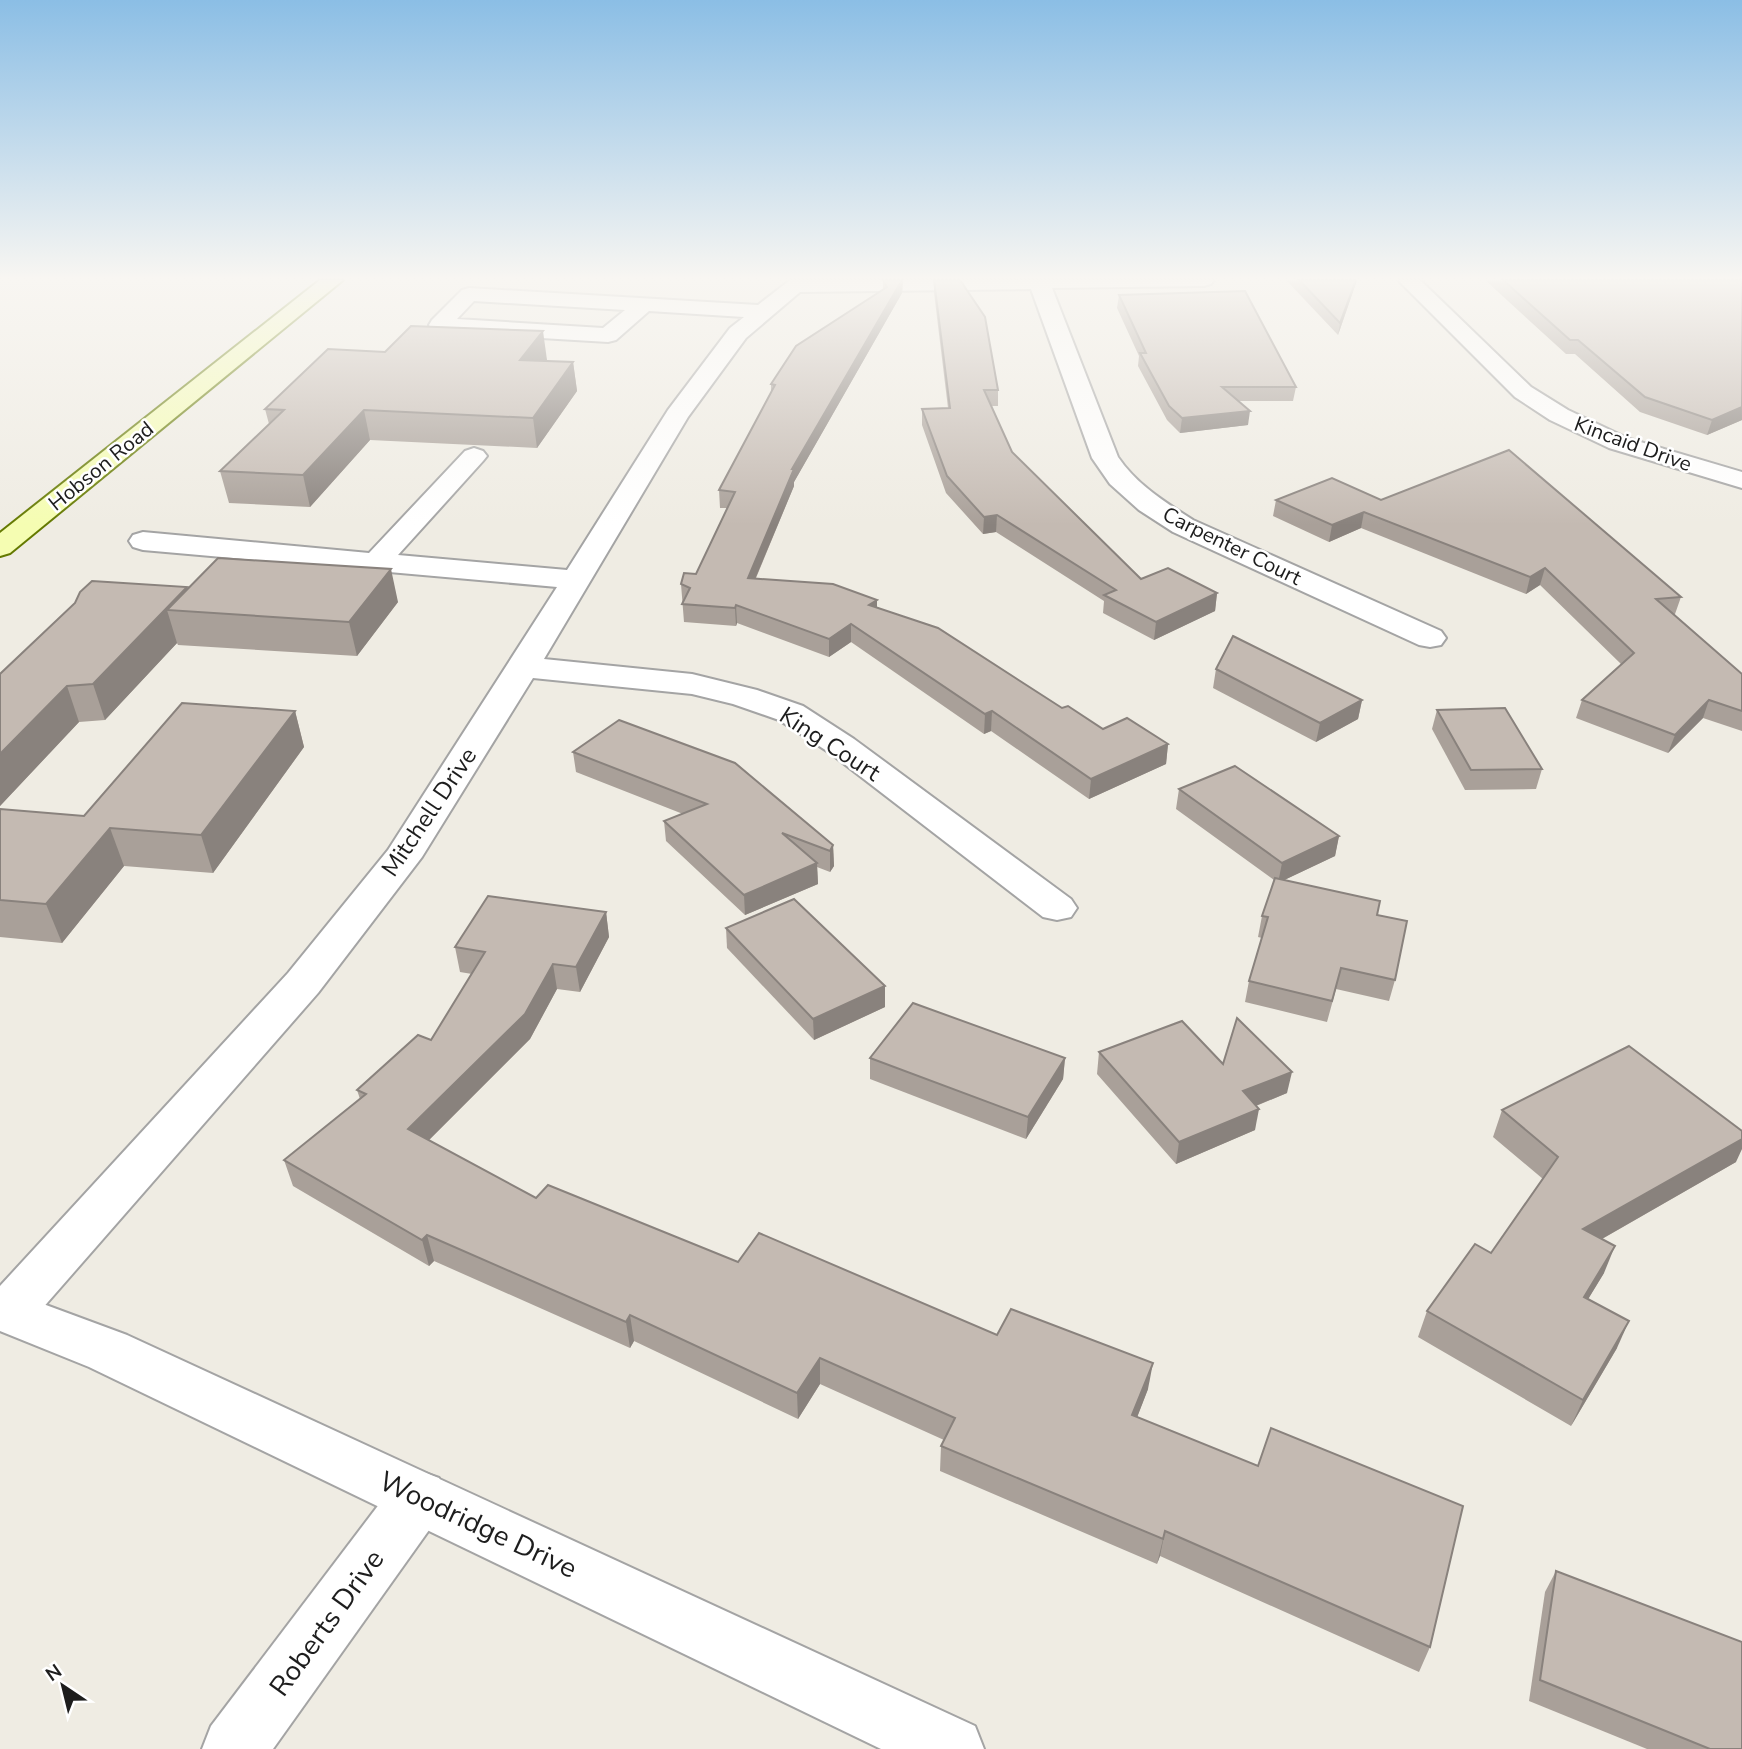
<svg xmlns="http://www.w3.org/2000/svg" width="1742" height="1749" viewBox="0 0 1742 1749" font-family="'Nunito Sans',sans-serif">
  <rect width="100%" height="100%" fill="#efece3"/>
  <g fill="none" stroke-linecap="round" stroke-linejoin="round">
    <g stroke="#a4a4a4" stroke-width="4">
      <g id="minor">
        <path d="M790,280h424l-3,4 -7,2 -152,2 66,169c19,28 47,45 75,63l248,111 5,7 -5,7 -11,2 -11,-2 -246,-113 -34,-22 -29,-26 -18,-26 -61,-169 -231,3 -54,46 -58,79 -144,242 148,15 65,16 46,16 51,33 217,160 6,9 -6,9 -14,3 -14,-3 -213,-164 -51,-33 -46,-16 -41,-10 -159,-16 -111,179 -104,136 -291,333 -18,6 -9,-3v-43l288,-313 100,-123 169,-263 -414,-37 -10,-3 -4,-6 4,-6 10,-3 226,21 96,-102 9,-3 9,3 4,5 -4,5 -85,94 169,15 101,-160 62,-82 14,-11 -95,-6 -33,29 -8,2 -168,-10 -8,-2 -3,-5 3,-5 30,-30 7,-2 289,17zM474,301l151,9 -22,18 -146,-9z"/>
        <path d="M1398,280h22l111,107 37,23 59,28 115,34v16l-133,-40 -59,-28 -35,-23z"/>
        <path d="M419,1471l20,7 9,19 -9,19 -166,233h-71l9,-23 188,-248z"/>
      </g>
    </g>
    <g stroke="#a4a4a4" stroke-width="4">
      <path id="tertiary" d="M0,1288l127,47 848,391 9,23h-103l-792,-382 -89,-36z"/>
    </g>
    <g stroke="#647900" stroke-width="4">
      <path id="secondary" d="M320,280h23l-333,273 -10,3v-23z"/>
    </g>
    <use href="#minor" fill="#fff" fill-rule="evenodd"/>
    <use href="#tertiary" fill="#fff" fill-rule="evenodd"/>
    <use href="#secondary" fill="#f5fdb2" fill-rule="evenodd"/>
  </g>
  <g fill="#a9a099">
    <path d="M883,280h20l-1,13 -108,189v4l-38,92 121,22v7l185,101 41,21 65,15 -2,20 -77,35 -98,-68 -7,3 -133,-92 -22,15 -92,-34 -1,3 -52,-4 -3,-38 15,-10 31,-66h-7l-1,-18 52,-98v-8l112,-94z"/>
    <path d="M934,280l64,110v16h-7l21,46 129,127 76,14 -2,18 -61,29 -51,-27 1,-12 -108,-69 -13,2 -37,-41 -24,-68v-16l26,-1 -14,-115z"/>
    <path d="M1286,280h71l-19,55z"/>
    <path d="M1485,280h257v140l-35,15 -67,-23 -65,-58h-9z"/>
    <path d="M1119,295l177,92 -3,14h-54l9,24 -68,8 -13,-13 -29,-54 1,-10 -22,-48z"/>
    <path d="M547,360l-2,1 28,1 4,29 -40,57 -167,-8 -60,67 -81,-4 -9,-32 49,-47 -4,-15z"/>
    <path d="M1276,500h105l300,97 -6,17 -1,1 68,59v57l-39,-13 -35,35 -92,-35 6,-18 39,-36 -81,-79 -14,9 -165,-66 -32,14 -56,-26z"/>
    <path d="M187,589l211,13 -41,54 -179,-11 -1,-2 -72,77 -26,2 -79,84v-132l75,-71z"/>
    <path d="M1216,669l146,31 -4,19 -42,23 -103,-54z"/>
    <path d="M1437,710l105,59 -6,20 -71,1 -33,-61z"/>
    <path d="M295,711l9,36 -91,126 -89,-7 -62,77 -62,-6v-128l84,7z"/>
    <path d="M573,752l260,93 1,21 -4,6 -13,-5 1,17 -73,31 -79,-74 -2,-20 19,-7 -107,-42z"/>
    <path d="M1179,789l160,47 -4,20 -51,24 93,35 18,65 -6,21 -53,-12 -9,33 -82,-20 4,-21 13,-43 -4,-1 4,-21 12,-36 -98,-71z"/>
    <path d="M606,912l3,25 -29,55 -23,-3 -27,50 -101,101 107,58 202,64 259,73 151,54 -11,28 293,230 -11,25 -259,-116 -3,8 -217,-93 1,-25 3,-6 -124,-56 -22,35 -164,-78 -4,7 -196,-87 -5,5 -136,-80 -9,-26 76,-61 -3,-9 74,-50 41,-66 -12,-2 -5,-25z"/>
    <path d="M726,928l159,79 -71,33 -87,-92z"/>
    <path d="M1099,1052l124,12 64,29 -31,13 -1,24 -79,34 -79,-90z"/>
    <path d="M870,1058h195l-2,21 -37,60 -156,-60z"/>
    <path d="M1502,1110l234,52 -134,77 2,34 -16,26 29,49 -46,78 -153,-89 9,-26 64,-58 52,-74 -50,-42z"/>
    <path d="M1556,1571l186,178h-95l-118,-48 16,-109z"/>
  </g>
  <g fill="#89827d">
    <path d="M903,280l-1,13 -108,189v4l-46,110v-18l44,-109z"/>
    <path d="M1356,280h1l-1,3 -18,52 2,-12z"/>
    <path d="M543,331l4,29 -23,29 -4,-29z"/>
    <path d="M573,362l4,29 -40,57 -4,-30z"/>
    <path d="M1742,407v13l-35,15 5,-15z"/>
    <path d="M364,410l6,30 -60,67 -7,-32z"/>
    <path d="M1250,411l-2,14 -68,8 2,-15z"/>
    <path d="M1364,512l-3,16 -32,14 3,-17z"/>
    <path d="M997,515l-1,17 -13,2 1,-17z"/>
    <path d="M1545,568l-5,17 -14,9 4,-17z"/>
    <path d="M391,569l7,33 -41,54 -8,-34z"/>
    <path d="M187,587l7,25 -27,-2 10,33 -72,77 -12,-36z"/>
    <path d="M1217,593l-2,18 -61,29 2,-18z"/>
    <path d="M877,600v18l-8,-13z"/>
    <path d="M736,605l1,18 -1,3 -1,-18z"/>
    <path d="M851,624v18l-22,15v-18z"/>
    <path d="M67,686l12,36 -79,84v-52z"/>
    <path d="M1362,700l-4,19 -42,23 4,-19z"/>
    <path d="M1709,700l-6,18 -35,35 7,-18z"/>
    <path d="M295,711l9,36 -91,126 -12,-38z"/>
    <path d="M992,711l-1,20 -7,3 1,-20z"/>
    <path d="M1168,744l-2,20 -77,35 2,-20z"/>
    <path d="M110,828l14,38 -62,77 -16,-39z"/>
    <path d="M1339,836l-4,20 -57,27 4,-20z"/>
    <path d="M833,845l1,21 -4,6v-21z"/>
    <path d="M817,863l1,21 -73,31 -1,-20z"/>
    <path d="M606,912l3,25 -29,55 -4,-25z"/>
    <path d="M553,964l4,25 -27,50 -116,116 -6,-26z"/>
    <path d="M885,986v21l-71,33 -1,-21z"/>
    <path d="M1065,1058l-2,21 -37,60 2,-22z"/>
    <path d="M1292,1072l-5,21 -49,20 5,-22z"/>
    <path d="M1259,1109l-4,21 -79,34 3,-22z"/>
    <path d="M1742,1139v10l-6,13 -164,94 11,-27z"/>
    <path d="M427,1235l7,26 -5,5 -7,-26z"/>
    <path d="M1615,1246l-11,27 -31,51 11,-27z"/>
    <path d="M630,1315l4,26 -4,7 -4,-26z"/>
    <path d="M1629,1321l-12,27 -46,78 12,-26z"/>
    <path d="M820,1358v26l-22,35 -1,-26z"/>
    <path d="M1153,1363l-5,26 -20,52 4,-26z"/>
    <path d="M1165,1531l-5,25 -3,8 6,-25z"/>
  </g>
  <g fill="#c4bab2" stroke="#89827d" stroke-width="2">
    <path d="M883,280h19l-110,189h2l-46,109 85,6 44,16 -8,5 69,23 124,80 6,-2 35,23 24,-11 41,26 -77,35 -99,-68 -7,3 -134,-90 -22,15 -93,-34 -1,3 -53,-4 8,-16 -9,-4 3,-11 12,1 39,-82 -16,-2 56,-105 -4,-1 25,-38 91,-59z"/>
    <path d="M934,280h26l25,37 13,73h-14l28,62 129,127 27,-11 49,25 -61,29 -52,-27 12,-5 -119,-75 -13,2 -37,-41 -25,-67 28,-1z"/>
    <path d="M1299,280h57l-16,43z"/>
    <path d="M1503,280h239v127l-30,13 -67,-23 -67,-57h-8z"/>
    <path d="M1245,291l51,96h-74l28,24 -68,7 -13,-12 -29,-53h6l-27,-58z"/>
    <path d="M411,326l132,5 -23,29 53,2 -40,56 -169,-8 -61,65 -83,-4 64,-61 -19,-1 63,-60 57,3z"/>
    <path d="M1509,450l172,147 -25,2 86,75v37l-33,-11 -34,35 -93,-35 52,-47 -89,-85 -15,9 -166,-65 -32,13 -56,-25 56,-22 49,22z"/>
    <path d="M218,558l173,11 -42,53 -182,-12z"/>
    <path d="M92,581l95,6 -94,97 -26,2 -67,68v-80l75,-71 5,-11z"/>
    <path d="M1233,636l129,64 -42,23 -104,-54z"/>
    <path d="M182,703l113,8 -94,124 -91,-7 -64,76 -46,-4v-91l84,7z"/>
    <path d="M1505,708l37,61 -71,1 -34,-60z"/>
    <path d="M619,720l116,43 98,82 -3,6 -48,-18 35,30 -73,32 -80,-74 43,-17 -134,-52z"/>
    <path d="M1235,766l104,70 -57,27 -103,-74z"/>
    <path d="M1275,878l105,23 -3,14 30,6 -12,59 -54,-12 -9,33 -83,-20 19,-64 -6,-1z"/>
    <path d="M488,896l118,16 -30,55 -23,-3 -28,50 -117,115 128,69 12,-13 190,77 21,-29 238,102 14,-26 142,54 -21,52 126,51 13,-38 192,78 -33,141 -265,-116 -2,8 -222,-93 14,-28 -135,-60 -23,35 -167,-78 -4,7 -199,-87 -5,5 -138,-80 82,-66 -9,-4 61,-55 13,5 54,-88 -30,-5z"/>
    <path d="M794,899l91,87 -72,33 -87,-91z"/>
    <path d="M913,1003l152,55 -37,59 -158,-59z"/>
    <path d="M1237,1018l55,54 -49,19 16,18 -80,33 -80,-90 83,-31 41,43z"/>
    <path d="M1629,1046l113,85v8l-159,90 32,17 -31,51 45,24 -46,79 -156,-89 48,-67 16,9 67,-96 -56,-47z"/>
    <path d="M1556,1571l186,71v107h-32l-170,-69z"/>
  </g>
  <linearGradient id="sky" x2="0" y2="1"><stop stop-color="#8bbee5"/><stop offset="0.53" stop-color="#f8f6f2"/><stop offset="1" stop-color="#f8f6f2" stop-opacity="0"/></linearGradient>
  <rect width="1742" height="525" fill="url(#sky)"/>
  <g text-anchor="middle" dominant-baseline="central" stroke-width="5" stroke-linejoin="round" paint-order="stroke">
    <g font-size="21" fill="#1d1d1d" stroke="#fff">
      <text transform="translate(1633 444) rotate(20)">Kincaid Drive</text>
      <text transform="translate(101 466) rotate(-39)">Hobson Road</text>
      <text transform="translate(1232 546) rotate(26)">Carpenter Court</text>
    </g>
    <g font-size="24" fill="#1d1d1d" stroke="#fff">
      <text transform="translate(830 744) rotate(33)">King Court</text>
      <text transform="translate(429 812) rotate(-56)">Mitchell Drive</text>
    </g>
    <g font-size="28" fill="#1d1d1d" stroke="#fff">
      <text transform="translate(478 1525) rotate(25)">Woodridge Drive</text>
      <text transform="translate(327 1623) rotate(-54)">Roberts Drive</text>
    </g>
  </g>
  <g transform="translate(63 1686) rotate(325)" stroke="#ffffff" stroke-width="5" paint-order="stroke">
  <path d="M0-5L12 26L0 18L-12 26Z" fill="#1d1d1d"/>
  <text y="-10" font-size="19" font-weight="bold" text-anchor="middle" fill="#1d1d1d">N</text>
  </g>
</svg>
